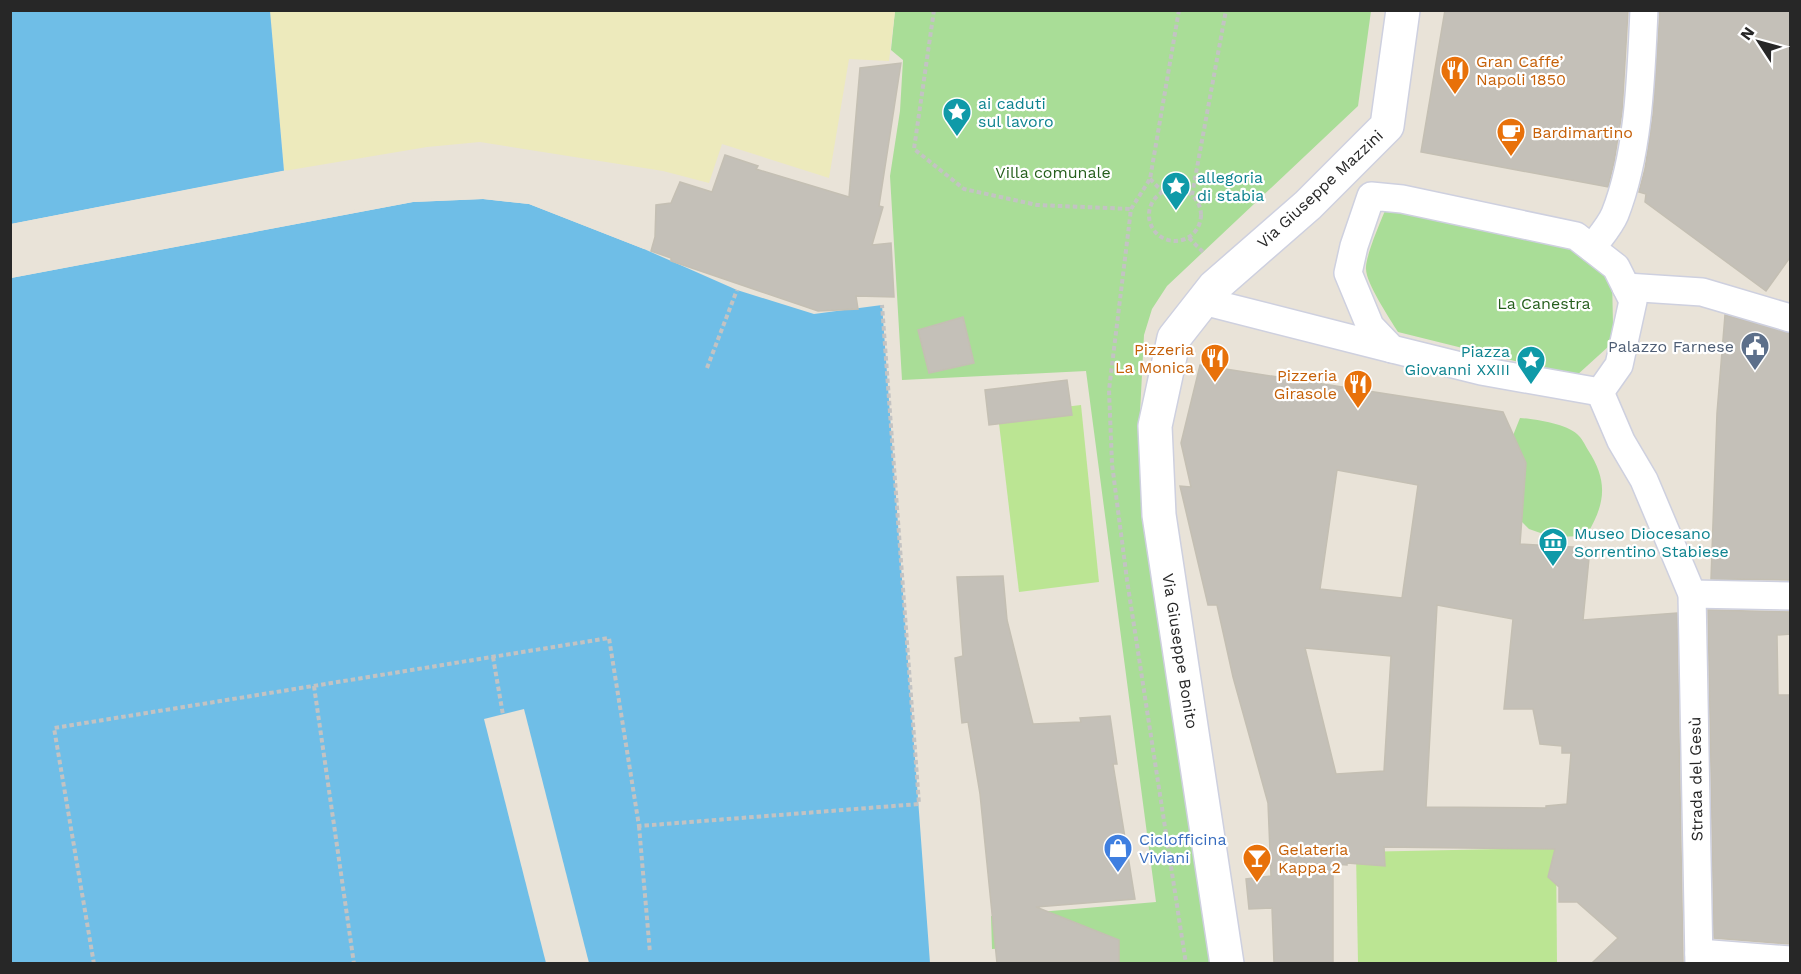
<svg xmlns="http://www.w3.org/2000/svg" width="1801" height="974" viewBox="0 0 1801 974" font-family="'Work Sans',sans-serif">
  <rect width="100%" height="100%" fill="#e9e3d8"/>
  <g fill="#a9dd97">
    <path d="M895,11h476l-13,95 -191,180 -15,23 -8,26 -4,78 3,48 73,502h-99l-6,-4 -8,-15 -111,5 -1,-33 165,-14 -70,-531 -184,9 -12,-204 10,-65 3,-51 -12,-10z"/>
    <path d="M1387,206l187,39 38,31 1,50 -4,20 -33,30 -178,-44c-8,-13 -32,-49 -32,-63 -1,-12 16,-51 21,-63z"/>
    <path d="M1520,418c15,1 46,6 57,16 5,4 8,11 11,16 21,32 17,55 -2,86l-34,1 -23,-8 -23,-23 4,-63z"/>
  </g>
  <path fill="#edeabc" d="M270,11h625l-6,50 -40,-2 -20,119 -107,-34 -13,39 -46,-12 -183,-29 -53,5 -143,24z"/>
  <g fill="#bbe593">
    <path d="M1081,405l18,177 -80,10 -21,-177z"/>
    <path d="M1556,848l1,115h-199l-2,-111z"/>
  </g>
  <g fill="#6fbee7">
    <path d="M11,11h259l14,160 -273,53z"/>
    <path d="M483,199l46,5 115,45 93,41 77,24 68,-9 48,658 -919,1v-686l402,-76z"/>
  </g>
  <g fill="#e9e3d8">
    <path d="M287,170l-2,4 -275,53 1,-3z"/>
    <path d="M483,196l47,5 115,45 -1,3 -115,-45 -46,-5 -70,3 -402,76 -1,-3 402,-76z"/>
    <path d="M524,709l65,254h-43l-62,-244z"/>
  </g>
  <g fill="#c4c0b8" stroke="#c4bfb3" stroke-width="1.5" fill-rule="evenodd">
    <path d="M1445,10h183l-6,102 -8,50 -6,25 -187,-35z"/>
    <path d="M1660,10h131v246l-25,35 -121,-89 1,-8 -7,-2 6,-23 8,-54z"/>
    <path d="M901,63l-22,143 4,1 -11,38 19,-2 3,54 -38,-1 2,13 -40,2 -147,-50v-3l-20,-7 4,-14 1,-32 15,-2 9,-21 32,10 13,-37 33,11 -2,3 93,28 11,-129z"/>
    <path d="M1725,315l66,18v247l-80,-1 6,-166z"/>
    <path d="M963,317l11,46 -45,10 -11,-43z"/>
    <path d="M1200,365l303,47 23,51 -6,81 70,4 -7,72 94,-7 6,350h-91l26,-25 -41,-36h-18v-15l-11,-10 7,-28 -171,-2 1,19 -38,-3v2l-14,-1v99h-59l-2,-55 -23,1 -3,-30 25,-3 -3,-73 -35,-126 -16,-72h-9l-28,-119 11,1 -10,-44zM1337,470l81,15 -16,113 -82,-9zM1437,605l76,14 -9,90h29l7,35 22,2v7h9l-4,51 -21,2v2l-120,-1zM1305,648l86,8 -7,115 -48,3z"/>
    <path d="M1067,380l5,35 -83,10 -4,-35z"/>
    <path d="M1003,576l4,44 26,104 48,-2 -1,-4 30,-2 7,48h-4l22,135 -99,8 83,33v23h-122l-17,-169 -12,-72 -6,1 -7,-65 8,-2 -6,-79z"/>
    <path d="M1708,610l83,2v22l-14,1 1,60h13v249l-77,-6z"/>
  </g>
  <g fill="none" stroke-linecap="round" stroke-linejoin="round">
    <g stroke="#ced0df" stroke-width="30">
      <g id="street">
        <path d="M1371,196l31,3 174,37 40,31 17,34 -14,64 -19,27 -119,-21 -89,-22 -22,-23 -22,-53 6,-27z"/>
        <path d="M1592,248c7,-10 18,-22 23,-34 24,-61 26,-138 29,-204"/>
        <path d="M1626,287l76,5 88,26"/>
        <path d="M1203,301l189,48"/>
        <path d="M1600,392l21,49 23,39 48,114 7,370"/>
        <path d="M1692,594l98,2"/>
        <path d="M1699,953l91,7"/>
      </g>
    </g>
    <g stroke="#ced0df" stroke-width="36">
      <path id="secondary" d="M1227,964l-68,-449 -4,-89 19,-88 40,-51 94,-82 79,-79 16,-116"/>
    </g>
    <g stroke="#c3c3c3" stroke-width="4" stroke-dasharray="4.5 3" stroke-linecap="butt">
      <path d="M934,10l-20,139 50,40 73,16 94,4"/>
      <path d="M1179,10l-29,169 -19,30 -22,181 3,74 15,116 59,384"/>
      <path d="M1150,179l13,13"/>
      <circle cx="1175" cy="215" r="26"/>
      <path d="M1192,195l34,-185"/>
      <path d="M1189,238l14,14"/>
      <path d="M707,368l30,-78"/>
      <path d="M493,657l10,58"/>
      <path d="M314,686l40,278"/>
      <path d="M639,826l11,127"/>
      <path d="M94,964l-40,-236 555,-90 30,188 280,-22 -37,-499"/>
    </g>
    <use href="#street" stroke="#fff" stroke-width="27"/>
    <use href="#secondary" stroke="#fff" stroke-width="33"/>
  </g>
  <defs>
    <g id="restaurant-pin" transform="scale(1.5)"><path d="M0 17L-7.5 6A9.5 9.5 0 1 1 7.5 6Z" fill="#e8710a" stroke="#fff"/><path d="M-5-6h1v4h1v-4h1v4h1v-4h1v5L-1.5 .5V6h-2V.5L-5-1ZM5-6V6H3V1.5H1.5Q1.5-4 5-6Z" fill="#fff"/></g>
    <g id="sight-pin" transform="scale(1.5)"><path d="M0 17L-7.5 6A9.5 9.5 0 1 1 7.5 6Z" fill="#0f9aa8" stroke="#fff"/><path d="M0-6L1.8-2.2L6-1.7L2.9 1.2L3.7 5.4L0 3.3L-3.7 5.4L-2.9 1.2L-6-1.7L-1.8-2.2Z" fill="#fff"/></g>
    <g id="cafe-pin" transform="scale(1.5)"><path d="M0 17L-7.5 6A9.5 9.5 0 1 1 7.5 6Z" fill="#e8710a" stroke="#fff"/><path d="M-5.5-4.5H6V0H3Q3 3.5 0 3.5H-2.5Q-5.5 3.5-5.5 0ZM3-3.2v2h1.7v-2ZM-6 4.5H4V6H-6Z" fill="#fff"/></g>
    <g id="civic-pin" transform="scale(1.5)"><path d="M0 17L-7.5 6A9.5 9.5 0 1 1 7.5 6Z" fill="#5c6f8a" stroke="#fff"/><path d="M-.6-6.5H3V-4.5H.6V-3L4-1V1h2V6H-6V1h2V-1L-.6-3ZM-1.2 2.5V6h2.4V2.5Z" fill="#fff"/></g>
    <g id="museum-pin" transform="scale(1.5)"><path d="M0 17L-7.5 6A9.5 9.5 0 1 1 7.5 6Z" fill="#0f9aa8" stroke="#fff"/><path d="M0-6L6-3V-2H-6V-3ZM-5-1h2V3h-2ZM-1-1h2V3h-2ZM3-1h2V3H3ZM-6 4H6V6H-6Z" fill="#fff"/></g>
    <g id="shop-pin" transform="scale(1.5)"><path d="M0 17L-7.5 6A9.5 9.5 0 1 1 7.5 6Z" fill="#3f7fe0" stroke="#fff"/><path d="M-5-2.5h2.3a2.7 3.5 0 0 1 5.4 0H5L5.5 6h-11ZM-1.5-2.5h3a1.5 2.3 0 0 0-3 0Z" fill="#fff"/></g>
    <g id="bar-pin" transform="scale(1.5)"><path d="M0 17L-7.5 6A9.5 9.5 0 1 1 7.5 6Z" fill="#e8710a" stroke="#fff"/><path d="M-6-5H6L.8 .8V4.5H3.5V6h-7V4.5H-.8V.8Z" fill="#fff"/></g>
  </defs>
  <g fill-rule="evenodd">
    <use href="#restaurant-pin" x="1455" y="70"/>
    <use href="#sight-pin" x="957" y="112"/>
    <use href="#cafe-pin" x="1511" y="132"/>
    <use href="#sight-pin" x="1176" y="186"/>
    <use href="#civic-pin" x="1755" y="346"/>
    <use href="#restaurant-pin" x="1215" y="358"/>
    <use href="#sight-pin" x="1531" y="360"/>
    <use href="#restaurant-pin" x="1358" y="384"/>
    <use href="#museum-pin" x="1553" y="542"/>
    <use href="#shop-pin" x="1118" y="848"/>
    <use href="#bar-pin" x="1257" y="858"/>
  </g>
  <g text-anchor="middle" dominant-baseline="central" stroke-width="4.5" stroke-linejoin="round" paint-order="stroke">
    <g font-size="16" fill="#c56008" stroke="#fff" text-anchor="start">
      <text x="1476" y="61">Gran Caffe’<tspan x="1476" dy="18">Napoli 1850</tspan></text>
      <text x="1532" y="132">Bardimartino</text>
      <text x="1194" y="349" text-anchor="end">Pizzeria<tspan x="1194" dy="18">La Monica</tspan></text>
      <text x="1337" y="375" text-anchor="end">Pizzeria<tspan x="1337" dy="18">Girasole</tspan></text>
      <text x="1278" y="849">Gelateria<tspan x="1278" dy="18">Kappa 2</tspan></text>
    </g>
    <g font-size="16" fill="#0d838f" stroke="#fff" text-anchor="start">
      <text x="978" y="103">ai caduti<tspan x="978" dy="18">sul lavoro</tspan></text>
      <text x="1197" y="177">allegoria<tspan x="1197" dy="18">di stabia</tspan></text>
      <text x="1510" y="351" text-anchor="end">Piazza<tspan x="1510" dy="18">Giovanni XXIII</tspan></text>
      <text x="1574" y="533">Museo Diocesano<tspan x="1574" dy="18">Sorrentino Stabiese</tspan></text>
    </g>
    <g font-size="16" fill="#255e1c" stroke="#fff">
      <text x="1053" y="172">Villa comunale</text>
      <text x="1544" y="303">La Canestra</text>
    </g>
    <g font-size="16" fill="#272727" stroke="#fff">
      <text transform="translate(1320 189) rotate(-43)">Via Giuseppe Mazzini</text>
      <text transform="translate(1180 651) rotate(81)">Via Giuseppe Bonito</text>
      <text transform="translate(1696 779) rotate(-91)">Strada del Gesù</text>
    </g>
    <g font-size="16" fill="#4e5e75" stroke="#fff" text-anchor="end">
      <text x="1734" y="346">Palazzo Farnese</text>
    </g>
    <g font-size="16" fill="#366cbe" stroke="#fff" text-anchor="start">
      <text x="1139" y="839">Ciclofficina<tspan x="1139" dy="18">Viviani</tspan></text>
    </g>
  </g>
  <rect width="1801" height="974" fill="none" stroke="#272727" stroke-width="24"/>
  <g transform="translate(1759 42) rotate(306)" stroke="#ffffff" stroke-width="4.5" paint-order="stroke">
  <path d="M0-4.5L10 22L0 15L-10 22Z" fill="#272727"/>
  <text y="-9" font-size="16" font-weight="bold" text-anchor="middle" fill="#272727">N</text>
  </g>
</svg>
